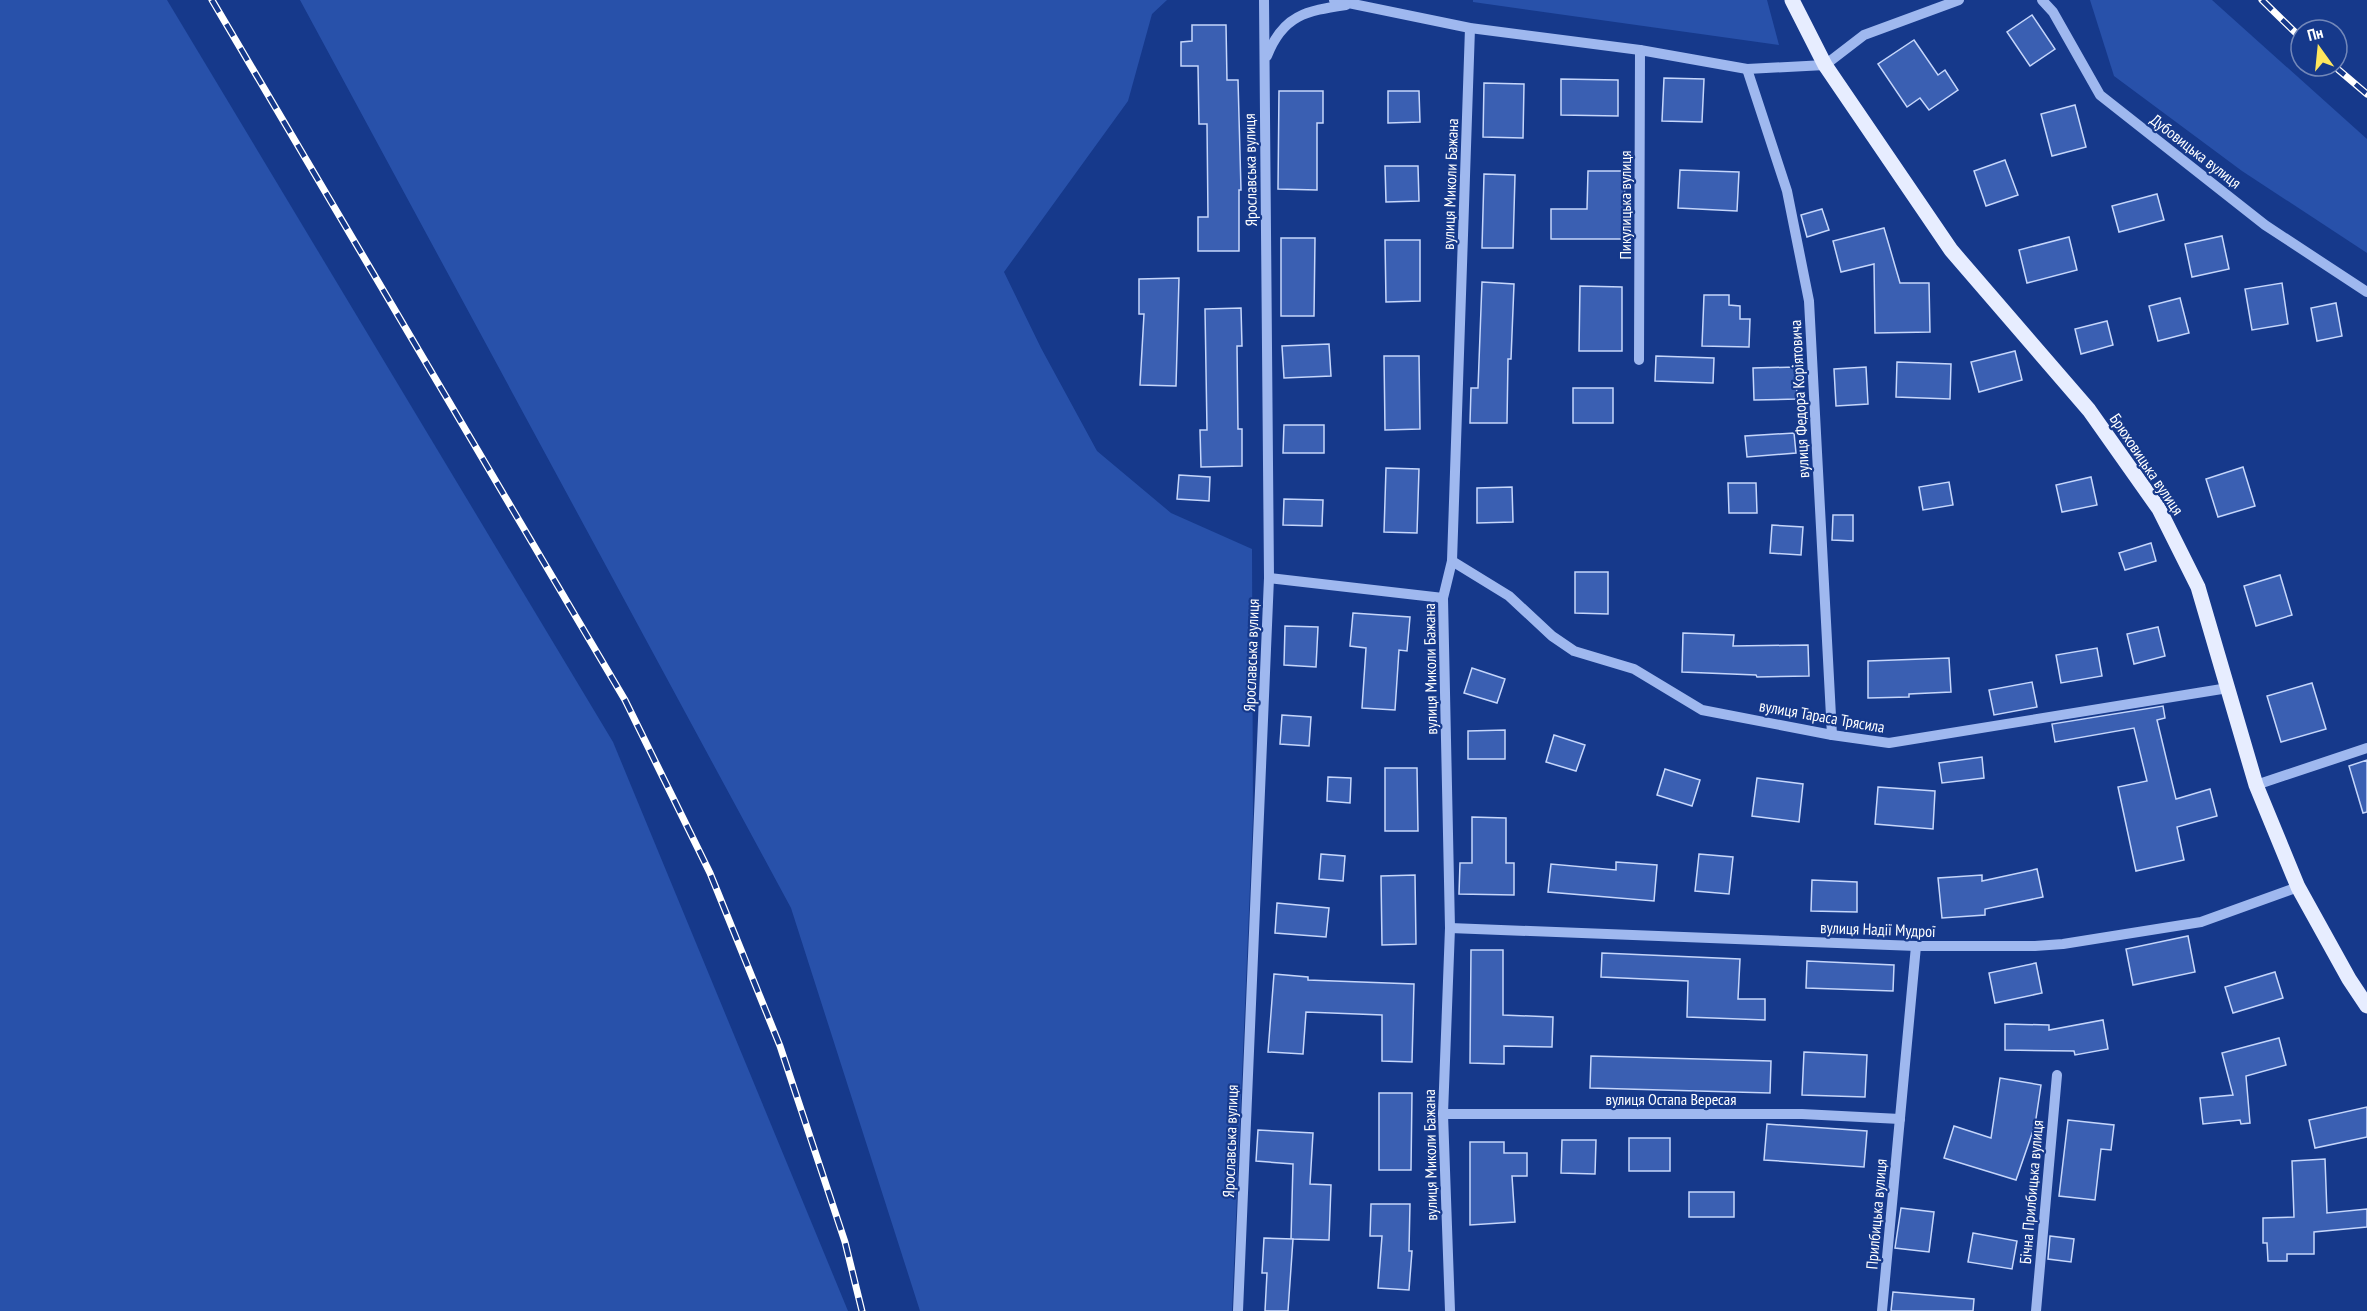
<svg xmlns="http://www.w3.org/2000/svg" width="2367" height="1311" viewBox="0 0 2367 1311" font-family="'PT Sans Narrow',sans-serif">
  <rect width="100%" height="100%" fill="#16398b"/>
  <g fill="#2851aa">
    <path d="M0,0h167l446,742 235,569h-848z"/>
    <path d="M300,0h867l-15,14 -24,87 -124,171 37,76 56,103 74,62 81,36 1,267 -21,495h-312l-129,-403z"/>
    <path d="M1473,0h294l12,45 -306,-43z"/>
    <path d="M2090,0h122l155,139v114l-125,-82 -128,-95z"/>
  </g>
  <g fill="#3a5fb2" stroke="#c5d6fb" stroke-width="1.5">
    <path d="M2032,15l23,34 -25,17 -23,-34z"/>
    <path d="M1192,25h34l1,55h11l3,110h-2v61h-41v-34h10l-1,-93h-8l-1,-58h-17v-24l11,-1z"/>
    <path d="M1914,40l24,35 7,-5 13,20 -29,20 -9,-12 -13,9 -29,-43z"/>
    <path d="M1664,78l40,1 -2,43 -40,-1z"/>
    <path d="M1561,79l57,1v36l-57,-1z"/>
    <path d="M1484,83l40,1 -1,54 -40,-1z"/>
    <path d="M1279,91h44v32h-6v67l-39,-1z"/>
    <path d="M1388,91h31l1,31 -32,1z"/>
    <path d="M2075,105l11,42 -34,9 -11,-42z"/>
    <path d="M2005,160l13,35 -32,11 -12,-35z"/>
    <path d="M1385,166h33l1,35 -33,1z"/>
    <path d="M1680,170l59,2 -2,39 -59,-3z"/>
    <path d="M1588,171h37l-1,68h-73v-30h36z"/>
    <path d="M1484,174l31,1 -2,73h-31z"/>
    <path d="M2157,194l7,26 -45,12 -7,-26z"/>
    <path d="M1822,209l7,21 -22,7 -6,-22z"/>
    <path d="M1884,228l16,55h29l1,49 -55,1 -1,-69 -33,8 -8,-31z"/>
    <path d="M2222,236l7,33 -37,8 -7,-33z"/>
    <path d="M2069,237l8,33 -50,13 -8,-33z"/>
    <path d="M1281,238h34l-1,78h-33z"/>
    <path d="M1385,240h35v61l-34,1z"/>
    <path d="M1179,278l-3,108 -36,-1 4,-71h-5v-35z"/>
    <path d="M1482,282l32,2 -3,75h-3l-1,64h-37l1,-35h7z"/>
    <path d="M2282,283l6,41 -36,6 -7,-41z"/>
    <path d="M1580,286l42,1v64h-43z"/>
    <path d="M1704,295h25v10l11,1v13h10l-1,28 -47,-1z"/>
    <path d="M2180,298l9,35 -31,8 -9,-35z"/>
    <path d="M2336,303l6,33 -25,5 -6,-33z"/>
    <path d="M1241,308l1,38h-5l1,83h4v37l-41,1 -1,-37h7l-2,-121z"/>
    <path d="M2107,321l6,24 -32,9 -6,-25z"/>
    <path d="M1329,344l2,32 -47,2 -2,-32z"/>
    <path d="M2015,351l7,29 -43,12 -8,-30z"/>
    <path d="M1384,356h35l1,73 -35,1z"/>
    <path d="M1656,356l58,2 -1,25 -58,-2z"/>
    <path d="M1897,362l54,2 -1,35 -54,-2z"/>
    <path d="M1796,367l1,32 -43,1 -1,-32z"/>
    <path d="M1866,367l2,37 -32,2 -2,-37z"/>
    <rect x="1573" y="388" width="40" height="35"/>
    <path d="M1284,425h40v28h-41z"/>
    <path d="M1794,433l2,20 -49,4 -2,-21z"/>
    <path d="M2243,467l12,39 -37,11 -12,-38z"/>
    <path d="M1386,468l33,1 -2,64 -33,-1z"/>
    <path d="M1179,475l31,2 -1,24 -32,-2z"/>
    <path d="M2091,477l6,28 -35,7 -6,-27z"/>
    <path d="M1949,482l4,23 -30,5 -4,-23z"/>
    <path d="M1728,483h28l1,30h-28z"/>
    <path d="M1512,487l1,35 -36,1v-35z"/>
    <path d="M1284,499l39,1 -1,26 -39,-1z"/>
    <path d="M1833,515h20v26l-21,-1z"/>
    <path d="M1772,525l31,2 -2,28 -31,-2z"/>
    <path d="M2151,543l5,18 -31,9 -6,-17z"/>
    <path d="M1575,572h33v42l-33,-1z"/>
    <path d="M2280,575l12,40 -36,11 -12,-40z"/>
    <path d="M1353,613l57,4 -3,34 -8,-1 -4,60 -33,-2 4,-60 -16,-2z"/>
    <path d="M1285,626l33,1 -2,40 -32,-2z"/>
    <path d="M2158,627l7,29 -31,8 -7,-30z"/>
    <path d="M1683,633l51,2 -1,11 75,-1 1,31 -52,1 -1,-2 -74,-3z"/>
    <path d="M2097,648l5,28 -41,7 -5,-28z"/>
    <path d="M1949,658l2,34 -42,2v3l-41,1v-37z"/>
    <path d="M1472,668l33,11 -8,24 -33,-10z"/>
    <path d="M2032,682l5,25 -43,8 -5,-25z"/>
    <path d="M2312,683l14,46 -45,13 -14,-46z"/>
    <path d="M2163,706l2,12 -8,2 19,79 34,-10 7,27 -40,11 7,33 -48,11 -18,-84 29,-6 -13,-53 -79,14 -3,-18z"/>
    <path d="M1282,715l29,2 -2,29 -29,-2z"/>
    <path d="M1505,730v29h-37v-28z"/>
    <path d="M1554,735l31,10 -9,26 -30,-9z"/>
    <path d="M1982,757l2,21 -42,5 -3,-20z"/>
    <path d="M2367,760v52l-4,1 -14,-47z"/>
    <path d="M1385,768h32l1,63h-33z"/>
    <path d="M1665,769l35,11 -8,26 -35,-11z"/>
    <path d="M1328,777l23,1 -1,25 -23,-2z"/>
    <path d="M1757,778l46,6 -4,38 -47,-6z"/>
    <path d="M1878,787l57,4 -2,38 -58,-5z"/>
    <path d="M1472,817l34,1v45h8v32l-55,-1 1,-31h12z"/>
    <path d="M1321,854l24,2 -2,25 -24,-2z"/>
    <path d="M1699,854l34,3 -4,37 -34,-3z"/>
    <path d="M1616,862l41,3 -3,36 -106,-9 3,-28 65,6z"/>
    <path d="M2037,869l6,28 -58,12v6l-43,3 -4,-40 44,-3v6z"/>
    <path d="M1415,875l1,69 -34,1 -1,-69z"/>
    <path d="M1812,880l45,2v30l-46,-1z"/>
    <path d="M1277,903l52,5 -3,29 -51,-4z"/>
    <path d="M2188,936l7,36 -62,13 -7,-36z"/>
    <path d="M1471,950h32v65l50,2 -1,30 -48,-1v18l-34,-1z"/>
    <path d="M1602,953l138,6 -2,40h27v21l-78,-3 1,-36 -87,-4z"/>
    <path d="M1807,961l87,4 -1,26 -87,-3z"/>
    <path d="M2036,963l6,30 -47,10 -6,-30z"/>
    <path d="M2275,972l8,26 -50,15 -8,-26z"/>
    <path d="M1274,974l34,3v3l106,4 -2,78 -30,-1v-46l-76,-3 -3,42 -35,-2z"/>
    <path d="M2103,1020l5,29 -33,6 -1,-4 -69,-1v-26l44,1v5z"/>
    <path d="M2279,1038l7,27 -40,11 4,47 -9,1 -1,-4 -37,4 -3,-26 33,-3 -11,-42z"/>
    <path d="M1804,1052l63,3 -2,42 -63,-2z"/>
    <path d="M1591,1056l180,5 -1,32 -180,-5z"/>
    <path d="M2000,1078l41,7 -6,40 -19,55 -72,-22 10,-32 37,12z"/>
    <path d="M1379,1093h33l-1,77h-32z"/>
    <path d="M2367,1107v30l-52,11 -6,-28z"/>
    <path d="M2068,1120l46,5 -3,25 -10,-1 -6,51 -36,-4z"/>
    <path d="M1767,1124l100,7 -3,36 -100,-7z"/>
    <path d="M1258,1130l55,3 -3,51 21,1 -2,55 -38,-1 2,-75 -37,-3z"/>
    <rect x="1629" y="1138" width="41" height="33"/>
    <path d="M1562,1140h34l-1,34 -34,-1z"/>
    <path d="M1470,1142h34v11h23v23h-15l3,46 -45,3z"/>
    <path d="M2325,1159l2,54 40,-4v18l-53,5v22h-27v7h-19l-1,-18h-4v-25l31,-1 -2,-56z"/>
    <rect x="1689" y="1192" width="45" height="25"/>
    <path d="M1371,1204h39l-1,47h3l-3,39 -31,-2 4,-52h-12z"/>
    <path d="M1901,1208l33,4 -5,40 -34,-4z"/>
    <path d="M1973,1233l44,8 -5,28 -44,-7z"/>
    <path d="M2050,1236l24,3 -3,23 -23,-3z"/>
    <path d="M1264,1238l29,1 -5,72h-23l2,-38h-5z"/>
    <path d="M1893,1292l81,7 -1,12h-82z"/>
  </g>
  <g fill="none" stroke-linecap="round" stroke-linejoin="round">
    <g stroke="#9fb8ef" stroke-width="10">
      <path d="M1334,0l136,28 170,22 107,19 78,-4 39,-30 95,-35"/>
      <path d="M2042,0l11,12 47,83 165,130 102,67"/>
      <path d="M1267,56c16,-41 39,-45 79,-51"/>
      <path d="M1747,69l40,122 22,110 23,434"/>
      <path d="M1639,360l1,-310"/>
      <path d="M1452,561l57,35 43,40 22,15 60,18 68,41 130,25 57,8 339,-55"/>
      <path d="M1269,578l174,20"/>
      <path d="M2256,785l111,-37"/>
      <path d="M1450,928l466,18h119l28,-2 138,-22 97,-35"/>
      <path d="M1443,1114h359l98,5"/>
      <path d="M1238,1311l31,-733 -5,-578"/>
      <path d="M1450,1311l-7,-197 7,-186 -7,-330 9,-37 18,-533"/>
      <path d="M1882,1311l34,-365"/>
      <path d="M2036,1311l21,-236"/>
    </g>
    <path stroke="#e7edff" stroke-width="15" d="M1792,0l33,65 126,185 138,160 70,99 39,78 58,198 42,102 51,92 18,27"/>
    <g stroke="#fff" stroke-width="7">
      <g id="rail">
        <path d="M212,0l413,700 85,173 70,173 65,196 17,69"/>
        <path d="M2262,0l39,38"/>
        <path d="M2334,66l33,28"/>
      </g>
    </g>
    <use href="#rail" stroke="#16398b" stroke-width="4.5" stroke-dasharray="14" stroke-linecap="butt"/>
  </g>
  <g text-anchor="middle" dominant-baseline="central" stroke-width="4.5" stroke-linejoin="round" paint-order="stroke">
    <g font-size="16" fill="#fff" stroke="#16398b">
      <text transform="translate(2196 151) rotate(38)">Дубовицька вулиця</text>
      <text transform="translate(1250 170) rotate(-91)">Ярославська вулиця</text>
      <text transform="translate(1450 184) rotate(-88)">вулиця Миколи Бажана</text>
      <text transform="translate(1625 205) rotate(-90)">Пикулицька вулиця</text>
      <text transform="translate(1799 399) rotate(-93)">вулиця Федора Коріятовича</text>
      <text transform="translate(2147 464) rotate(56)">Брюховицька вулиця</text>
      <text transform="translate(1251 655) rotate(-88)">Ярославська вулиця</text>
      <text transform="translate(1430 669) rotate(-91)">вулиця Миколи Бажана</text>
      <text transform="translate(1822 716) rotate(10)">вулиця Тараса Трясила</text>
      <text transform="translate(1878 929) rotate(2)">вулиця Надії Мудрої</text>
      <text x="1671" y="1099">вулиця Остапа Вересая</text>
      <text transform="translate(1230 1141) rotate(-88)">Ярославська вулиця</text>
      <text transform="translate(1430 1155) rotate(-91)">вулиця Миколи Бажана</text>
      <text transform="translate(2031 1192) rotate(-85)">Бічна Прилбицька вулиця</text>
      <text transform="translate(1876 1214) rotate(-85)">Прилбицька вулиця</text>
    </g>
  </g>
  <g transform="translate(2319 48) rotate(345)"><circle r="28" fill="#16398b" stroke="#7388b9" stroke-width="1.5"/>
  <path d="M0-4.5L10 22L0 15L-10 22Z" fill="#ffe75d"/>
  <text y="-9" font-size="16" font-weight="bold" text-anchor="middle" fill="#ffffff">Пн</text>
  </g>
</svg>
